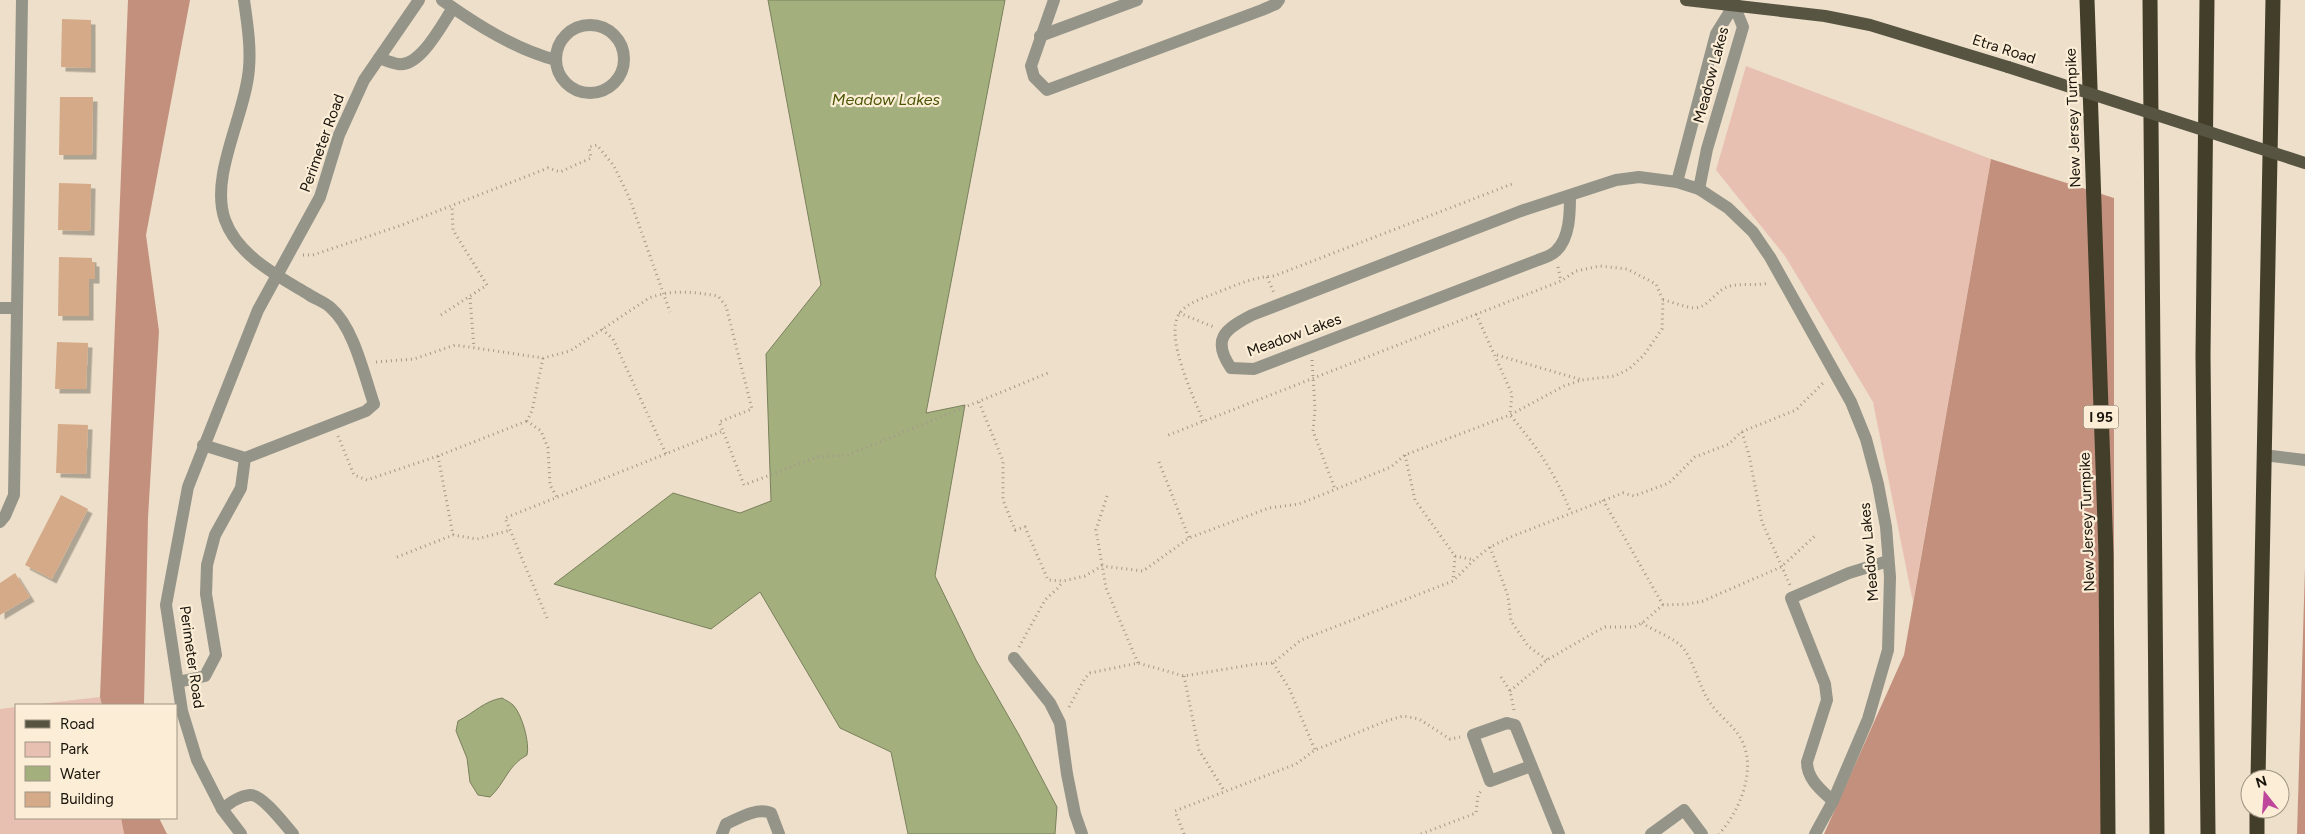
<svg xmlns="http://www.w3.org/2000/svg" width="2305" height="834" viewBox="0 0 2305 834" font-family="Figtree,sans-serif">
  <defs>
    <filter id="shadow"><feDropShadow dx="4.5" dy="4.5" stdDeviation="0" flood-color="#0004"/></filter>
  </defs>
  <rect width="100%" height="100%" fill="#eddfc9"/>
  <g fill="#e8c0b2">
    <path d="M1746,66l245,93 -78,443 -40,-200 -88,-146 -69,-86z"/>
    <path d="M100,697l2,8h-71z"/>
    <path d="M16,707v111h105l3,16h-124v-125z"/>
  </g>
  <g fill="#c4907e">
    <path d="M128,0h62l-44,235 13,96 -11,187 -4,187h-42l-2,-8z"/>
    <path d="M1991,159l123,39v636h-290l80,-179z"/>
    <path d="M2305,567v267h-8z"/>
    <path d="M121,818h38l8,16h-43z"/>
  </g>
  <g fill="#a4af7e" stroke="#7a805c">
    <path d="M768,0h237l-79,413 39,-8 -30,171 41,84 43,75 38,72 -2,27h-147l-17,-82 -51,-24 -80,-136 -49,37 -157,-45 119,-91 67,20 31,-12 -5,-147 55,-69z"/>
    <path d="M502,698c3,2 8,4 11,7 9,9 17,38 14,50 -20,11 -21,27 -37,42l-12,-2 -8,-13 -3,-24 -11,-27 2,-10c16,-8 26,-20 44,-23z"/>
  </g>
  <g fill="#d5aa88" filter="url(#shadow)">
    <path d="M62,19l29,1v48l-30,-1z"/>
    <path d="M60,97h33l-1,58h-33z"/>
    <path d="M59,183l32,1 -1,47 -32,-1z"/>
    <path d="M59,257l33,1v4h3v17h-6v37h-31z"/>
    <path d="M57,342l31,1 -2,46h-31z"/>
    <path d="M58,424l30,1 -2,49 -30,-1z"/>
    <path d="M61,495l27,14 -36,70 -27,-14z"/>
    <path d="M15,573l15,24 -30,18v-32z"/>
  </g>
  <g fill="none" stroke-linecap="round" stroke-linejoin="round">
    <g stroke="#a49988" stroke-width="3" stroke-dasharray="1 4" stroke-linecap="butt">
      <path d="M303,255h10l89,-30 146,-57 12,4 31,-14 -2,-11 8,-2 17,21 15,31 41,115"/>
      <path d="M1558,267l3,14"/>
      <path d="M1267,277l7,16"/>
      <path d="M470,298l4,50"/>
      <path d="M1663,300c10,2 21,7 31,8 15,0 22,-19 36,-22 13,-3 26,0 39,-3"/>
      <path d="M1179,313l35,14"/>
      <path d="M1476,314l36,80 -2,21c28,33 45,58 61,98"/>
      <path d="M441,315l46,-30 -34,-55 -1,-24"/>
      <path d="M602,329l11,10 53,115"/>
      <path d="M1497,355l85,25"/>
      <path d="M543,358l-11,53 -5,10 14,10 7,17 2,37 7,12"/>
      <path d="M1312,360l3,49 -2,22 22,58"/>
      <path d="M376,362l38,-3 41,-14 88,13 27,-7 79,-53c24,-9 45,-6 69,-2l8,10 26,103 -33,13 4,9"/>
      <path d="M979,402l24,59v39l12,30 10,-3 23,53 15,1 22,-5 17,-10 41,5 46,-33 80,-30 30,-4 92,-37 14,-12 105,-40 54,-29 18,-6 33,-4 14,-7 15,-14 18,-26 1,-29 -7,-16 -29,-15 -27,-3 -24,5 -15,10 -395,155"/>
      <path d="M1203,421c-9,-24 -40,-86 -23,-108 8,-11 24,-15 36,-20 20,-8 37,-16 58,-17l238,-92"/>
      <path d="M1742,432l7,23 13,67 28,63"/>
      <path d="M338,436l16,39 13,5 71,-24 89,-35"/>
      <path d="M1405,455l10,45 40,56 -2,25"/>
      <path d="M438,456l15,79"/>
      <path d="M1159,462l30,76"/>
      <path d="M1107,496l-11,34 10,58 32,75"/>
      <path d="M1603,500l60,105"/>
      <path d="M1490,547l18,49 3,25 17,25 19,14"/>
      <path d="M1455,556l19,4"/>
      <path d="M397,557l56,-22 24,4 34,-9"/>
      <path d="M547,618l-42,-100 218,-87 21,54 73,-28 31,-2 200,-82"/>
      <path d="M1642,623c12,8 33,15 42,26 12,17 15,39 27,55 9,13 26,24 32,39 13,29 -4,69 -24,91"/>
      <path d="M1019,647l26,-47 13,-12 5,-7"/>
      <path d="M1273,663l16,25 26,62"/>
      <path d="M1184,676l15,74 26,42"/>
      <path d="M1501,677l9,14 4,19"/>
      <path d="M1510,691l37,-31 48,-28 10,-5h29l8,-4 21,-18 25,-1 15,-3 78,-34 36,-33"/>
      <path d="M1069,707l16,-29 5,-5 48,-10 46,13 72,-12 17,-1 28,-23 152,-59 21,-21 16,-13 23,-11 110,-43 11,3 35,-13 26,-26 34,-13 12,-12 55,-22 28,-28"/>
      <path d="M1184,834l-9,-23 121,-47 19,-14 71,-29 17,-5 16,3 31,20 10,-2"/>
      <path d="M1421,834l55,-21 2,-18 3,-4"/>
    </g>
    <g stroke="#959489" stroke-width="12">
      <path d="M442,0c35,25 73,49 114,60"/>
      <path d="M1054,0l-23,66 3,11 13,13 215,-80 14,-6 3,-4"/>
      <circle cx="590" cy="59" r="34"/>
      <path d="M1040,36l97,-36"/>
      <path d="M379,58c6,2 13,5 19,6 22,4 44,-40 55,-56"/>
      <path d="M1677,182l39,-148 18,-29 1,-5"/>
      <path d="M1699,189l8,-40 36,-122 -9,-22"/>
      <path d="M1570,195c0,18 0,43 -14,56 -4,4 -12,7 -18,9l-284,109 -23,-1c-20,-29 -6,-39 21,-53l269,-104 95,-31 23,-3 38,5 22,7 29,19 25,24 17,25 81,145 15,37 12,45 8,43 4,50 -2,73 -20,69 -35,82 -18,33"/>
      <path d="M0,308h16"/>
      <path d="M203,445l42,13 121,-47 8,-7c-10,-29 -20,-76 -43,-96 -6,-6 -16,-9 -23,-14 -30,-18 -70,-38 -83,-74 -16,-44 21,-106 24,-152 2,-22 -2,-46 -5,-68"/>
      <path d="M2264,455l41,5"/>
      <path d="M0,522l5,-6 9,-21 8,-495"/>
      <path d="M1014,658l36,45 10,20 7,51 8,40 7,20"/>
      <path d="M178,682l27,-6 11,-21 -10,-61 1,-29 8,-30 26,-47 4,-30"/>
      <path d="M1531,766l-41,15 -17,-46 34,-12 8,2 44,109"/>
      <path d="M1833,801c-12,-11 -26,-22 -26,-39l20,-62 -2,-16 -34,-86 58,-25 39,-12"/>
      <path d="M222,809c8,-6 17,-13 28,-14 12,-1 35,30 43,39"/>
      <path d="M241,834l-19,-25 -25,-49 -15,-49 -16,-106 22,-118 70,-177 62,-113 19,-62 25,-55 55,-80"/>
      <path d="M722,834l4,-10c13,-6 31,-17 45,-11l8,21"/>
      <path d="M1651,834l33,-24 18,24"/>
    </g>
    <path stroke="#575442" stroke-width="12" d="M1686,0l139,16 45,9 138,42"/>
    <g stroke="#423e29" stroke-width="15">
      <path d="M2087,0l19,554 2,280"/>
      <path d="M2150,0l7,834"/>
      <path d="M2207,0l-4,355 5,479"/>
      <path d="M2258,779l15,-779"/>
      <path d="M2257,834v-25"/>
    </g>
    <path stroke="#575442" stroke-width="12" d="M2008,67l297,96"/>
  </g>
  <g text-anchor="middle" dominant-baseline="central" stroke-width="4.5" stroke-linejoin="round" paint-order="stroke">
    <rect fill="#fbedd6" stroke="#5c5448" stroke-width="1" x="2083.5" y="405.5" width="35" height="23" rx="4"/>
    <g font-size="14" font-weight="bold" fill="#18130b">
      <text x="2101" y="417">I 95</text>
    </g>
    <g font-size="15" fill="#18130b" stroke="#fbedd6">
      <text transform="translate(2004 49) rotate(18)">Etra Road</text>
      <text transform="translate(1711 75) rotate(-75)">Meadow Lakes</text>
      <text transform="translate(2073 118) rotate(-92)">New Jersey Turnpike</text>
      <text transform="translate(322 143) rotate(-70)">Perimeter Road</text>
      <text transform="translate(1294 335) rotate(-20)">Meadow Lakes</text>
      <text transform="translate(2087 522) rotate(-92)">New Jersey Turnpike</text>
      <text transform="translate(1869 552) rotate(-95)">Meadow Lakes</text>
      <text transform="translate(192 657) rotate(82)">Perimeter Road</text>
    </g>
    <g font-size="16" font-style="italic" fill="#4a5705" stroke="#fbedd6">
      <text x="886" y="99">Meadow Lakes</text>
    </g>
  </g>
  <rect x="15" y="704" width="162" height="115" fill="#fbedd6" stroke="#a09685"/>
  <rect x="25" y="720" width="25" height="8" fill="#575442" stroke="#a09685"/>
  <text x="60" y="729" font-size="15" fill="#18130b">Road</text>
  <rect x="25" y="742" width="25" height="15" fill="#e8c0b2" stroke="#a09685"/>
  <text x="60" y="754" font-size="15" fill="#18130b">Park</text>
  <rect x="25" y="766" width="25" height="15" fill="#a4af7e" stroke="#a09685"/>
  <text x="60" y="779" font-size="15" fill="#18130b">Water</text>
  <rect x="25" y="792" width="25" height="15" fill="#d5aa88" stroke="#a09685"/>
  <text x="60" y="804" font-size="15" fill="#18130b">Building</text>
  <g transform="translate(2265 794) rotate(343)"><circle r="24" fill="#fbedd6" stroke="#a09685"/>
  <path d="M0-4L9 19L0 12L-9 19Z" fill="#be469b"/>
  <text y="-8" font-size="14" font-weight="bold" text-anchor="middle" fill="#18130b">N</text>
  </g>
</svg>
